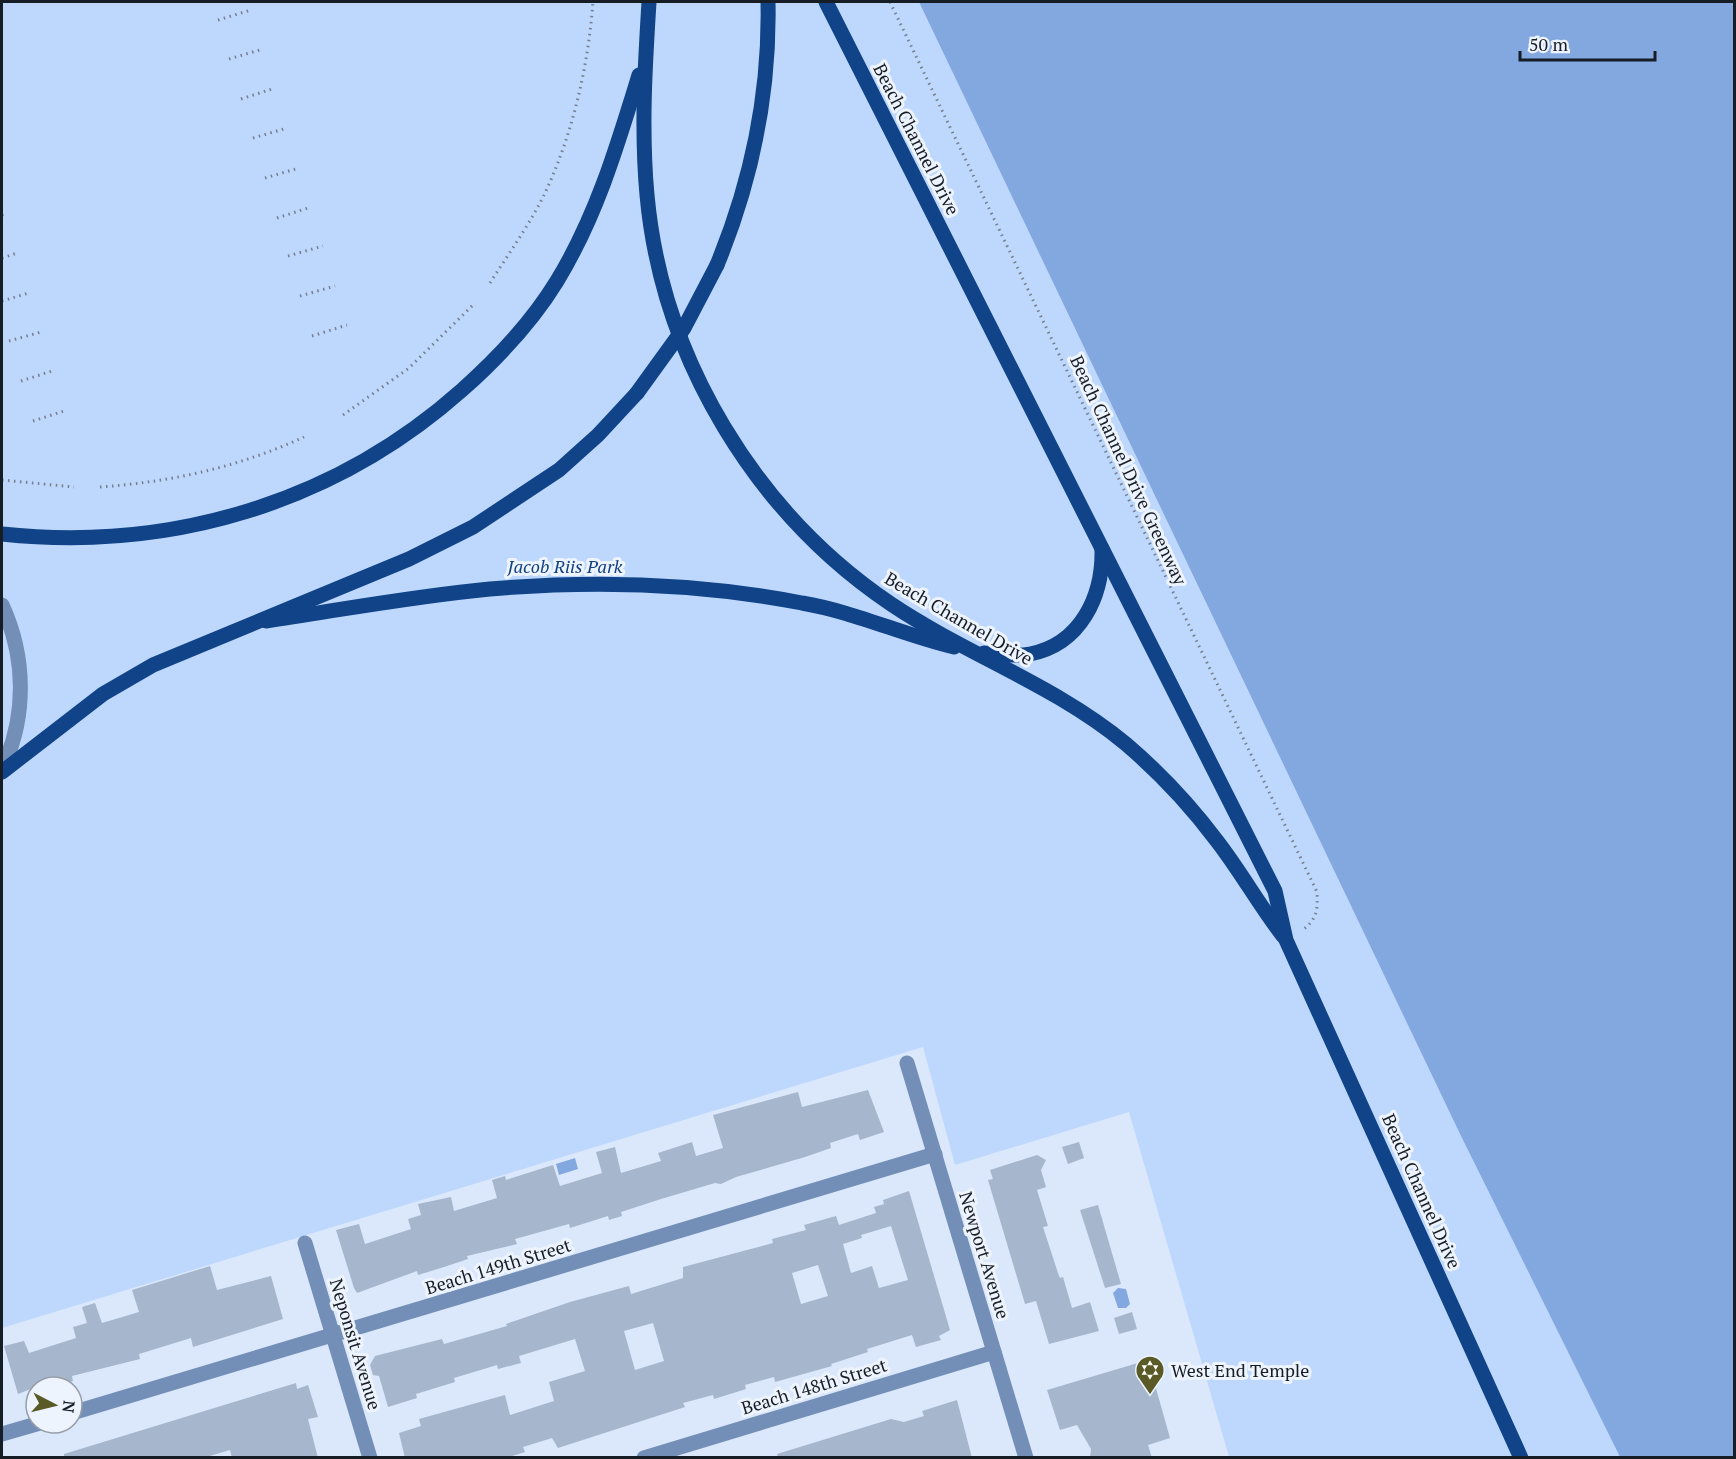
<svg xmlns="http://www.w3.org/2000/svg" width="1736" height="1459" viewBox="0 0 1736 1459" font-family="'PT Serif',serif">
  <rect width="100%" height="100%" fill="#dbe8fb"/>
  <path fill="#bed8fd" d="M2,2h917l541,1132 160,323h-391l-100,-345 -174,53 -32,-118 -921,281z"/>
  <g fill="#83a8e0">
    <path d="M919,2h815v1455h-114l-160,-323z"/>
    <path d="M575,1158l3,11 -19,6 -3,-11z"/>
    <path d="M1118,1288l8,1 4,15 -4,4h-8l-5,-15z"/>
  </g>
  <g fill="#a6b6cd" fill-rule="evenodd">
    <path d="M868,1090l16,42 -24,8 -2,-6 -28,9 1,5 -26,9 -69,20 -15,7 -6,-1 -54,16 -40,13 1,4 -13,4 -1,-4 -38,12 -1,-4 -54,15 2,5 -50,12 1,3 -27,9 -23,7 -1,-4 -60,22 -3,-5 -18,-58 23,-6 6,20 46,-15 -3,-10 13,-4 -3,-11 33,-7 3,14 43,-13 -5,-18 13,-4 1,4 47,-15 7,21 42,-13 -6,-21 19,-5 6,26 40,-12 -3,-8 34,-11 4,14 27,-8 -10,-33 85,-23 4,15z"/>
    <path d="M1079,1142l5,16 -16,6 -6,-17z"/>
    <path d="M1037,1155l9,5 -5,10 5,17 -9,3 11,36 -5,1 15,46 2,5 3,-1 9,31 18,-6 9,29 -50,13 -13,-43 -11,3 -37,-124 5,-1 -3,-9z"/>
    <path d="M909,1191l41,139 -11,6 2,4 -25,7 -4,-12 -45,14 1,3 -37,12 1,2 -57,16 -1,-5 -29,8 1,4 -32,10 -1,-4 -30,8 2,4 -127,41 -6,-10 -29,9 2,5 -19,6h-101l-6,-25 22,-7 -2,-7 86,-24 5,20 44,-14 -5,-19 36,-11 -10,-32 -56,17 2,7 -23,6 -1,-4 -43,13 1,4 -39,12 1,4 -29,9 -9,-31 -6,-1 -3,-10 5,-9 67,-17 2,5 63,-18 -1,-2 64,-22 59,-16 2,8 52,-16v-11l90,-24 -1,-4 34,-9 -2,-5 32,-9 3,9 37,-12 -2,-6 10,-3 -1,-4zM891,1226l17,54 -29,8 -7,-22 -21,7 -8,-29 19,-6 -1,-3zM818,1265l10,31 -27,8 -9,-31zM653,1323l11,38 -29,9 -11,-39z"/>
    <path d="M1098,1205l23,79 -16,4 -25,-78z"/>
    <path d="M210,1266l7,24 54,-14 12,43 -90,28 -2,-9 -52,16 1,5 -68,17 1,5 -19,6h-18l-18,7 -14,-48 20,-5 5,12 47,-15 -3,-11 14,-4 -5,-16 13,-4 7,20 37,-11 -7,-22z"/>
    <path d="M1132,1312l5,17 -18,5 -5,-16z"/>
    <path d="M1148,1360l22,78 -22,7 4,13h-62l1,-9 -14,-24 -17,5 -13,-40z"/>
    <path d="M296,1383l1,6 11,-4 10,32 -10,2 10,39h-86l-2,-8 -27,8h-139v-4z"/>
    <path d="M957,1400l15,58h-194l-1,-4 114,-35 13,3 20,-6 -2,-5z"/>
  </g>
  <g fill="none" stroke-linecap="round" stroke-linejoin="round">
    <g stroke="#767f8d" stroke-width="3" stroke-dasharray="1.5 4.5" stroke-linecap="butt">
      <path d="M890,2l427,890c1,18 0,28 -16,39"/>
      <path d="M218,20l33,-10"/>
      <path d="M229,59l34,-10"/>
      <path d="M241,99l34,-11"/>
      <path d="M253,138l34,-10"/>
      <path d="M265,178l34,-10"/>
      <path d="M2,215l3,-1"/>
      <path d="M277,218l34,-11"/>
      <path d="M288,256l35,-10"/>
      <path d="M2,258l15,-5"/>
      <path d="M490,283c19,-30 40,-59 55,-90 28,-60 43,-126 48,-191"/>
      <path d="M300,296l35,-10"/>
      <path d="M2,301l27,-8"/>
      <path d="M312,336l35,-11"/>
      <path d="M9,341l32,-9"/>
      <path d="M21,381l31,-10"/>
      <path d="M343,415l66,-47 64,-63"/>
      <path d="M33,421l31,-10"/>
      <path d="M2,480l72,7"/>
      <path d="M100,487c71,-5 139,-20 204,-50"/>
    </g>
    <g stroke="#748fb7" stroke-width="15">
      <path d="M2,605c24,52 25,112 0,164"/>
      <path d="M907,1063l119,395"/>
      <path d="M305,1243l65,215"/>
      <path d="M72,1413l863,-259"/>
      <path d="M2,1434l38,-11"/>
      <path d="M644,1458l350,-106"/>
    </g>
    <g stroke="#114389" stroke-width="15">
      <path d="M649,2c-4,64 -8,128 -2,193 15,164 109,318 244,409 76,51 164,81 235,140 34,29 64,61 91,97 24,31 42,64 66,95"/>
      <path d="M826,2l449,889 11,49 235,518"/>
      <path d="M717,265c35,-85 53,-172 51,-263"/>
      <path d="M2,534c168,18 333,-31 460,-144 36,-32 70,-68 95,-109 39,-64 60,-134 82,-206"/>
      <path d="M266,621c74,-11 149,-25 224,-32 104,-9 209,-6 312,14 53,9 101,32 152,44"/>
      <path d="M984,653c15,1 31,4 46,1 51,-10 73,-58 72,-105"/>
      <path d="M2,772l101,-78 50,-29 256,-106 64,-32 86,-57 39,-35 39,-42"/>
    </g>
    <path stroke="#114389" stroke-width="15" d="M637,393l47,-65 33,-63"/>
  </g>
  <defs>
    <g id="synagogue-pin" transform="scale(1.5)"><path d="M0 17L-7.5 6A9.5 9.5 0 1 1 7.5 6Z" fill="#5a5a26" stroke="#eef4fe"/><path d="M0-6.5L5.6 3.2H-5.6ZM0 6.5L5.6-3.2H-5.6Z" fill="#fff"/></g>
  </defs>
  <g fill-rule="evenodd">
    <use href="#synagogue-pin" x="1150" y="1370"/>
  </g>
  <g text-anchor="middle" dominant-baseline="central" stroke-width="6" stroke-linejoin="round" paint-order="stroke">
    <g font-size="18" fill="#171d25" stroke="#eef4fe">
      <text transform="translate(917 139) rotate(63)">Beach Channel Drive</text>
      <text transform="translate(1129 470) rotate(65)">Beach Channel Drive Greenway</text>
      <text transform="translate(959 618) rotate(30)">Beach Channel Drive</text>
      <text transform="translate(1422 1191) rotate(66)">Beach Channel Drive</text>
      <text transform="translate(985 1255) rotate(73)">Newport Avenue</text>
      <text transform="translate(498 1266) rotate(-17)">Beach 149th Street</text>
      <text transform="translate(356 1344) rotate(73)">Neponsit Avenue</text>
      <text transform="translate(814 1386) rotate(-17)">Beach 148th Street</text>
    </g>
    <g font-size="18" font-style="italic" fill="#124182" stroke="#eef4fe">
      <text x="565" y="566">Jacob Riis Park</text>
    </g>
    <g font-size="18" fill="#171d25" stroke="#eef4fe" text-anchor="start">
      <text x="1171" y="1370">West End Temple</text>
    </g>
  </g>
  <rect width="1736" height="1459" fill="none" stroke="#171d25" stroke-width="6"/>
  <g transform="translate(54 1405) rotate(97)"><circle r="28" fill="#eef4fe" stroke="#989ea7" stroke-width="1.5"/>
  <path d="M0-4.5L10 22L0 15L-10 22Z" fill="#5a5a26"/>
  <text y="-9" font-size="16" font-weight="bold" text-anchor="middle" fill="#171d25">N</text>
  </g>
  <path d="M1520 51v9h135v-9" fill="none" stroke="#171d25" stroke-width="3"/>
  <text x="1529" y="51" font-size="18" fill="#171d25" stroke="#eef4fe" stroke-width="4.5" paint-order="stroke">50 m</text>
</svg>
